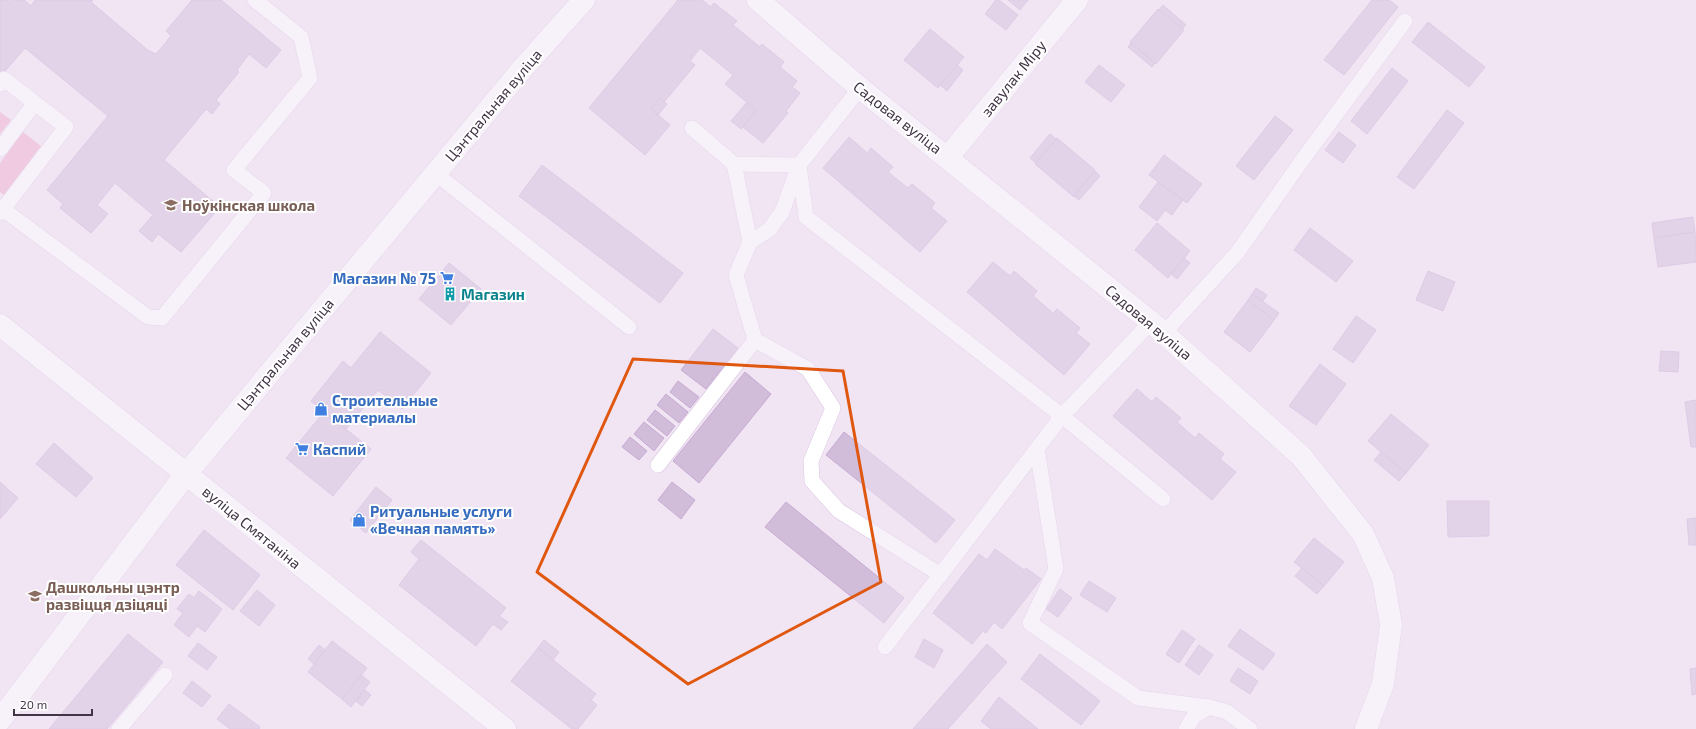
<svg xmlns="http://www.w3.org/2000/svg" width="1696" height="729" viewBox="0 0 1696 729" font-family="'Exo 2',sans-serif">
  <rect width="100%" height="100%" fill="#f1e5f4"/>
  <g fill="#eda9c7">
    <path d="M0,112l11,8 -11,14z"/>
    <path d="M23,132l18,14 -37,49 -4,-3v-29z"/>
  </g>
  <g fill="#d1bcda" stroke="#c7abd3">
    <path d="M0,0h8l3,2 1,-2h12l7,6 4,-6h58l-2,2 58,49 7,3 15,-18 -5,-5 26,-31h29l60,50 -15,18 -17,-14 -12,16 2,2 -23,28 4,4 -8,10 -6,-5 -42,51 56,47 -39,45 -23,-18 -6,8 -13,-11 14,-16 -38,-32 -18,22 11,9 -17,19 -31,-25 3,-4 -16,-14 61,-74 -83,-68 -25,29z"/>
    <path d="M678,0h24l9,7 3,-4 23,18 -4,4 27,22 2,-3 22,18 -4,5 17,14 -5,6 8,6 -14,18 2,2 -25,30 -20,-16 13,-17 -31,-26 8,-9 -33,-27 -10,13 5,4 -31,37 -4,-4 -9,11 19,16 -25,30 -56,-47z"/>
    <path d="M996,0h3l19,15 -12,15 -21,-16z"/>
    <path d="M1008,0h20l-8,10z"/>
    <path d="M1372,0h17l9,7 -54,68 -20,-15z"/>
    <path d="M1163,5l23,20 -4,4 -23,-19z"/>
    <path d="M1158,9l26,21 -28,34 -26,-22z"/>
    <path d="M1428,22l57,45 -16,20 -57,-45z"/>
    <path d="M930,29l34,28 -26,31 -34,-28z"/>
    <path d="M1131,43l24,20 -3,4 -24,-20z"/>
    <path d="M957,65l6,5 -16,21 -7,-6z"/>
    <path d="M1099,65l26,20 -14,17 -26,-20z"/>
    <path d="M1392,68l16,13 -41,53 -16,-13z"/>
    <path d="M660,98l7,6 -9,11 -7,-6z"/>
    <path d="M747,102l9,8 -15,19 -10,-8z"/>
    <path d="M1447,110l17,13 -50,66 -17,-12z"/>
    <path d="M1275,116l18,14 -39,50 -18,-14z"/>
    <path d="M1339,132l17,13 -13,18 -18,-13z"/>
    <path d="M1050,134l6,5 -20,24 -6,-5z"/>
    <path d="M849,137l18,16 4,-5 22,19 -5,5 20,16 4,-4 23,19 -4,5 16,13 -27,31 -97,-84z"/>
    <path d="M1057,138l38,32 -21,27 -39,-33z"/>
    <path d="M1164,155l38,29 -15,19 -38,-28z"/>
    <path d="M542,165l141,108 -23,30 -141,-107z"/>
    <path d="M1095,171l5,5 -21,24 -5,-4z"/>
    <path d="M1158,182l25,18 -11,15 -7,-5 -8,11 -18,-14z"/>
    <path d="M1693,217l2,15 -41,6 -2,-15z"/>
    <path d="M1157,223l33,28 -22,27 -33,-28z"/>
    <path d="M1310,228l43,33 -17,21 -42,-32z"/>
    <path d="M1695,232l1,30 -38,5 -4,-29z"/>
    <path d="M1184,258l6,5 -13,16 -6,-5z"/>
    <path d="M993,262l17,14 4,-5 23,20 -4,5 20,17 4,-4 23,19 -4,5 14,11 -26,31 -97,-83z"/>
    <path d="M449,263l32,26 -30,36 -32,-26z"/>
    <path d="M1428,271l27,11 -12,29 -27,-11z"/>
    <path d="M1256,288l11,7 -4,6 -11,-7z"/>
    <path d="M1252,294l27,19 -5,7 -26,-20z"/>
    <path d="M1248,300l26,20 -24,32 -26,-20z"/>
    <path d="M1356,316l20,14 -23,33 -20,-14z"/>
    <path d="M713,329l25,19 -32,41 -25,-19z"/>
    <path d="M380,332l51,41 -29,36 -24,-19 -32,39 -35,-28 32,-40 8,7z"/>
    <path d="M1661,351l18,1 -1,20 -19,-1z"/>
    <path d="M1320,364l26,20 -30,41 -27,-19z"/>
    <path d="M745,372l26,22 -72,89 -26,-22z"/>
    <path d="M678,381l21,16 -9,11 -20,-16z"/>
    <path d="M1137,389l15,13 4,-5 25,21 -4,4 18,16 4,-5 25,21 -4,5 16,13 -24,28 -99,-84z"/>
    <path d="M666,394l22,18 -9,11 -22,-18z"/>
    <path d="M1696,400v47h-5l-6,-45z"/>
    <path d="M655,410l20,16 -8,10 -20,-16z"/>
    <path d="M324,412l47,37 -38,47 -47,-38z"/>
    <path d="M1391,414l38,31 -23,28 -38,-32z"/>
    <path d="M644,422l20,16 -10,13 -20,-17z"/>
    <path d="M844,432l111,88 -19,23 -110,-88z"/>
    <path d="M630,437l17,14 -8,9 -17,-13z"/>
    <path d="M54,443l39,35 -17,19 -40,-33z"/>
    <path d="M1381,452l25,21 -7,8 -25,-21z"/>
    <path d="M0,482l18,16 -18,21z"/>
    <path d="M672,482l23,18 -14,19 -23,-19z"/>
    <path d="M376,487l16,13 -26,33 -16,-13z"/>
    <path d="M1447,501h42v35l-41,1z"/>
    <path d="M786,502l118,96 -20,25 -119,-96z"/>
    <path d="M1696,518v27h-7l-2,-26z"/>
    <path d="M204,530l56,45 -27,35 -57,-45z"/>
    <path d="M1314,538l30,24 -20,24 -30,-24z"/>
    <path d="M421,540l85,68 -7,8 9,6 -7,8 -8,-6 -17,22 -77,-61 20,-26 -8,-7z"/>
    <path d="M995,549l29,21 2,-2 15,11 -39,50 -8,-7 -8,11 -3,-2 -11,13 -39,-31 46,-59 8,6z"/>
    <path d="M1302,568l22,18 -7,8 -22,-18z"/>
    <path d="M1089,581l27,17 -9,14 -27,-17z"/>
    <path d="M1060,589l12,9 -14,19 -12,-8z"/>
    <path d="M257,590l18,15 -16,21 -19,-15z"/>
    <path d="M199,591l23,18 -17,23 -8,-6 -8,11 -15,-12 9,-12 -6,-4 12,-15 5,4z"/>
    <path d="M1240,629l35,25 -12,16 -35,-24z"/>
    <path d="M1182,630l13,9 -16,24 -13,-9z"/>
    <path d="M128,634l35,28 -56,67h-58z"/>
    <path d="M924,639l19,11 -9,18 -19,-11z"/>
    <path d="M544,640l15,12 -6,8 -15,-12z"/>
    <path d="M332,641l35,27 -25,31 -34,-27z"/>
    <path d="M198,643l19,14 -10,13 -19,-14z"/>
    <path d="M987,644l20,18 -59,67h-35z"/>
    <path d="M319,645l6,5 -11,14 -6,-5z"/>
    <path d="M1199,645l14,10 -14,20 -14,-10z"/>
    <path d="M538,648l58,46 -5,6 6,5 -19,24h-6l-61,-48z"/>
    <path d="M1040,654l60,47 -19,24 -60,-46z"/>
    <path d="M1238,668l20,13 -8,13 -20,-13z"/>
    <path d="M1696,668v26l-4,1 -2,-26z"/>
    <path d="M361,675l9,7 -19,25 -9,-8z"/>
    <path d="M192,681l19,15 -9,11 -19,-14z"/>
    <path d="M365,690l6,5 -9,11 -6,-5z"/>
    <path d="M999,697l39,32h-47l-10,-8z"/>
    <path d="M229,704l31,23 -1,2h-29l-13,-10z"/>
  </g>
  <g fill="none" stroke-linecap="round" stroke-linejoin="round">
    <g stroke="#d8c3df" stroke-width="16">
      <g id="lane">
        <path d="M0,84l4,-5 62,48 -66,86"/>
        <path d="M692,128l42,36 65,1"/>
        <path d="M0,149l35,-46"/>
        <path d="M734,164l16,78"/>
        <path d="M799,165l7,52 256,199 101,83"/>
        <path d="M435,173l194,154"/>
        <path d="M0,207l148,110 14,1 102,-125 -30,-23 76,-92 -9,-41 -46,-37"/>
        <path d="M1163,334l74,-81 66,-94 102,-138"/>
        <path d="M755,340l53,29 25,39 -22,53 1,20 27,30 102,64"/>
        <path d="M1037,449l19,120 -26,54 108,75 71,9"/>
        <path d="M658,465l97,-125 -19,-65 14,-33 19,-12 13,-18 17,-47 61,-77"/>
        <path d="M885,647l177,-231 89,-94"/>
        <path d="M119,729l46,-54"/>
        <path d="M1186,729l8,-13 15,-9 18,5 23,17"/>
      </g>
    </g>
    <g stroke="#d8c3df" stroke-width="23">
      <g id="street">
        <path d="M758,0l102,88 291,234 150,134 62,78 20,44 8,47 -8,59 -17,45"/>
        <path d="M948,157l129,-157"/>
        <path d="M0,325l505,404"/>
        <path d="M0,720l186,-246 337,-406 61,-68"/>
      </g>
    </g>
    <use href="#lane" stroke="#fff" stroke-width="15"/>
    <use href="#street" stroke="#fff" stroke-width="22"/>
  </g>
  <path d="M0 0H1696V729H0ZM633,359l210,12 38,211 -193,102 -151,-112z" fill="#f1e5f4" fill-opacity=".55" fill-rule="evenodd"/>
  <path fill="none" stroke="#e0570f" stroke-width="3" stroke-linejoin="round" d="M633,359l210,12 38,211 -193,102 -151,-112z"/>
  <defs>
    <g id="school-bare" transform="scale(1.08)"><path d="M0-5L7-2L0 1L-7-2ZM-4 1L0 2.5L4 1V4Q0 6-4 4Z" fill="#8d6e63" stroke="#fff" stroke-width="2.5" paint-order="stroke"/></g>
    <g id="supermarket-bare" transform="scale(1.08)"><path d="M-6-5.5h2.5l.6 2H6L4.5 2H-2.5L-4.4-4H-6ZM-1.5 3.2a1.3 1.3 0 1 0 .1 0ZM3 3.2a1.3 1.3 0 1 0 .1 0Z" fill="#3f7fe0" stroke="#fff" stroke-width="2.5" paint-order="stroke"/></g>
    <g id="building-bare" transform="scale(1.08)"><path d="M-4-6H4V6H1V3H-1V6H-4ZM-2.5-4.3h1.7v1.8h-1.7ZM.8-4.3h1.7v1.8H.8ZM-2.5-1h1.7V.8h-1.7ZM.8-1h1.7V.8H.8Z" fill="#0f9aa8" stroke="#fff" stroke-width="2.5" paint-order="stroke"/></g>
    <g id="shop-bare" transform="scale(1.08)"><path d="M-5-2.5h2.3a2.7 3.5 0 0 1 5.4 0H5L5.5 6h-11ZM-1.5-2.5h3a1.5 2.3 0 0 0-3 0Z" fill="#3f7fe0" stroke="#fff" stroke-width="2.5" paint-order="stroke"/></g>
  </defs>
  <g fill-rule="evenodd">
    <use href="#school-bare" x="171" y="205"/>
    <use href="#supermarket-bare" x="447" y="278"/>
    <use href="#building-bare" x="450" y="294"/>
    <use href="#shop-bare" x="321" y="409"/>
    <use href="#supermarket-bare" x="302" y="449"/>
    <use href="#shop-bare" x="359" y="520"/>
    <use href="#school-bare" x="35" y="596"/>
  </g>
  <g text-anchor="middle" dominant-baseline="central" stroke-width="4" stroke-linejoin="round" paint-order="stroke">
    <g font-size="15" fill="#423447" stroke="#fff">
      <text transform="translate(1013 78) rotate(-51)">завулак Міру</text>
      <text transform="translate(493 105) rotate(-50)">Цэнтральная вуліца</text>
      <text transform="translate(898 117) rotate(38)">Садовая вуліца</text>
      <text transform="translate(1149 322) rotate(40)">Садовая вуліца</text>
      <text transform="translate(285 354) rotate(-50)">Цэнтральная вуліца</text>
      <text transform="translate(252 527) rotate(39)">вуліца Смятаніна</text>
    </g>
    <g font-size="15" font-weight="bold" fill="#785e54" stroke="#fff" text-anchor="start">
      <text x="182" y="205">Ноўкінская школа</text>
      <text x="46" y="587">Дашкольны цэнтр<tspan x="46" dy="17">развіцця дзіцяці</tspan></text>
    </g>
    <g font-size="15" font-weight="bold" fill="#366cbe" stroke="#fff" text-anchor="start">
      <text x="436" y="278" text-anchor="end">Магазин № 75</text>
      <text x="332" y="400">Строительные<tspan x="332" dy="17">материалы</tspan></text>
      <text x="313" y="449">Каспий</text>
      <text x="370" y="511">Ритуальные услуги<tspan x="370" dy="17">«Вечная память»</tspan></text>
    </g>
    <g font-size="15" font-weight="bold" fill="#0d838f" stroke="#fff" text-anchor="start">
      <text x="461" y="294">Магазин</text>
    </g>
  </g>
  <path d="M14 709v6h78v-6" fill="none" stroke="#423447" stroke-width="2"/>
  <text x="20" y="709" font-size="12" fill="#423447" stroke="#ffffff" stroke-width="3" paint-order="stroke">20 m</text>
</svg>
